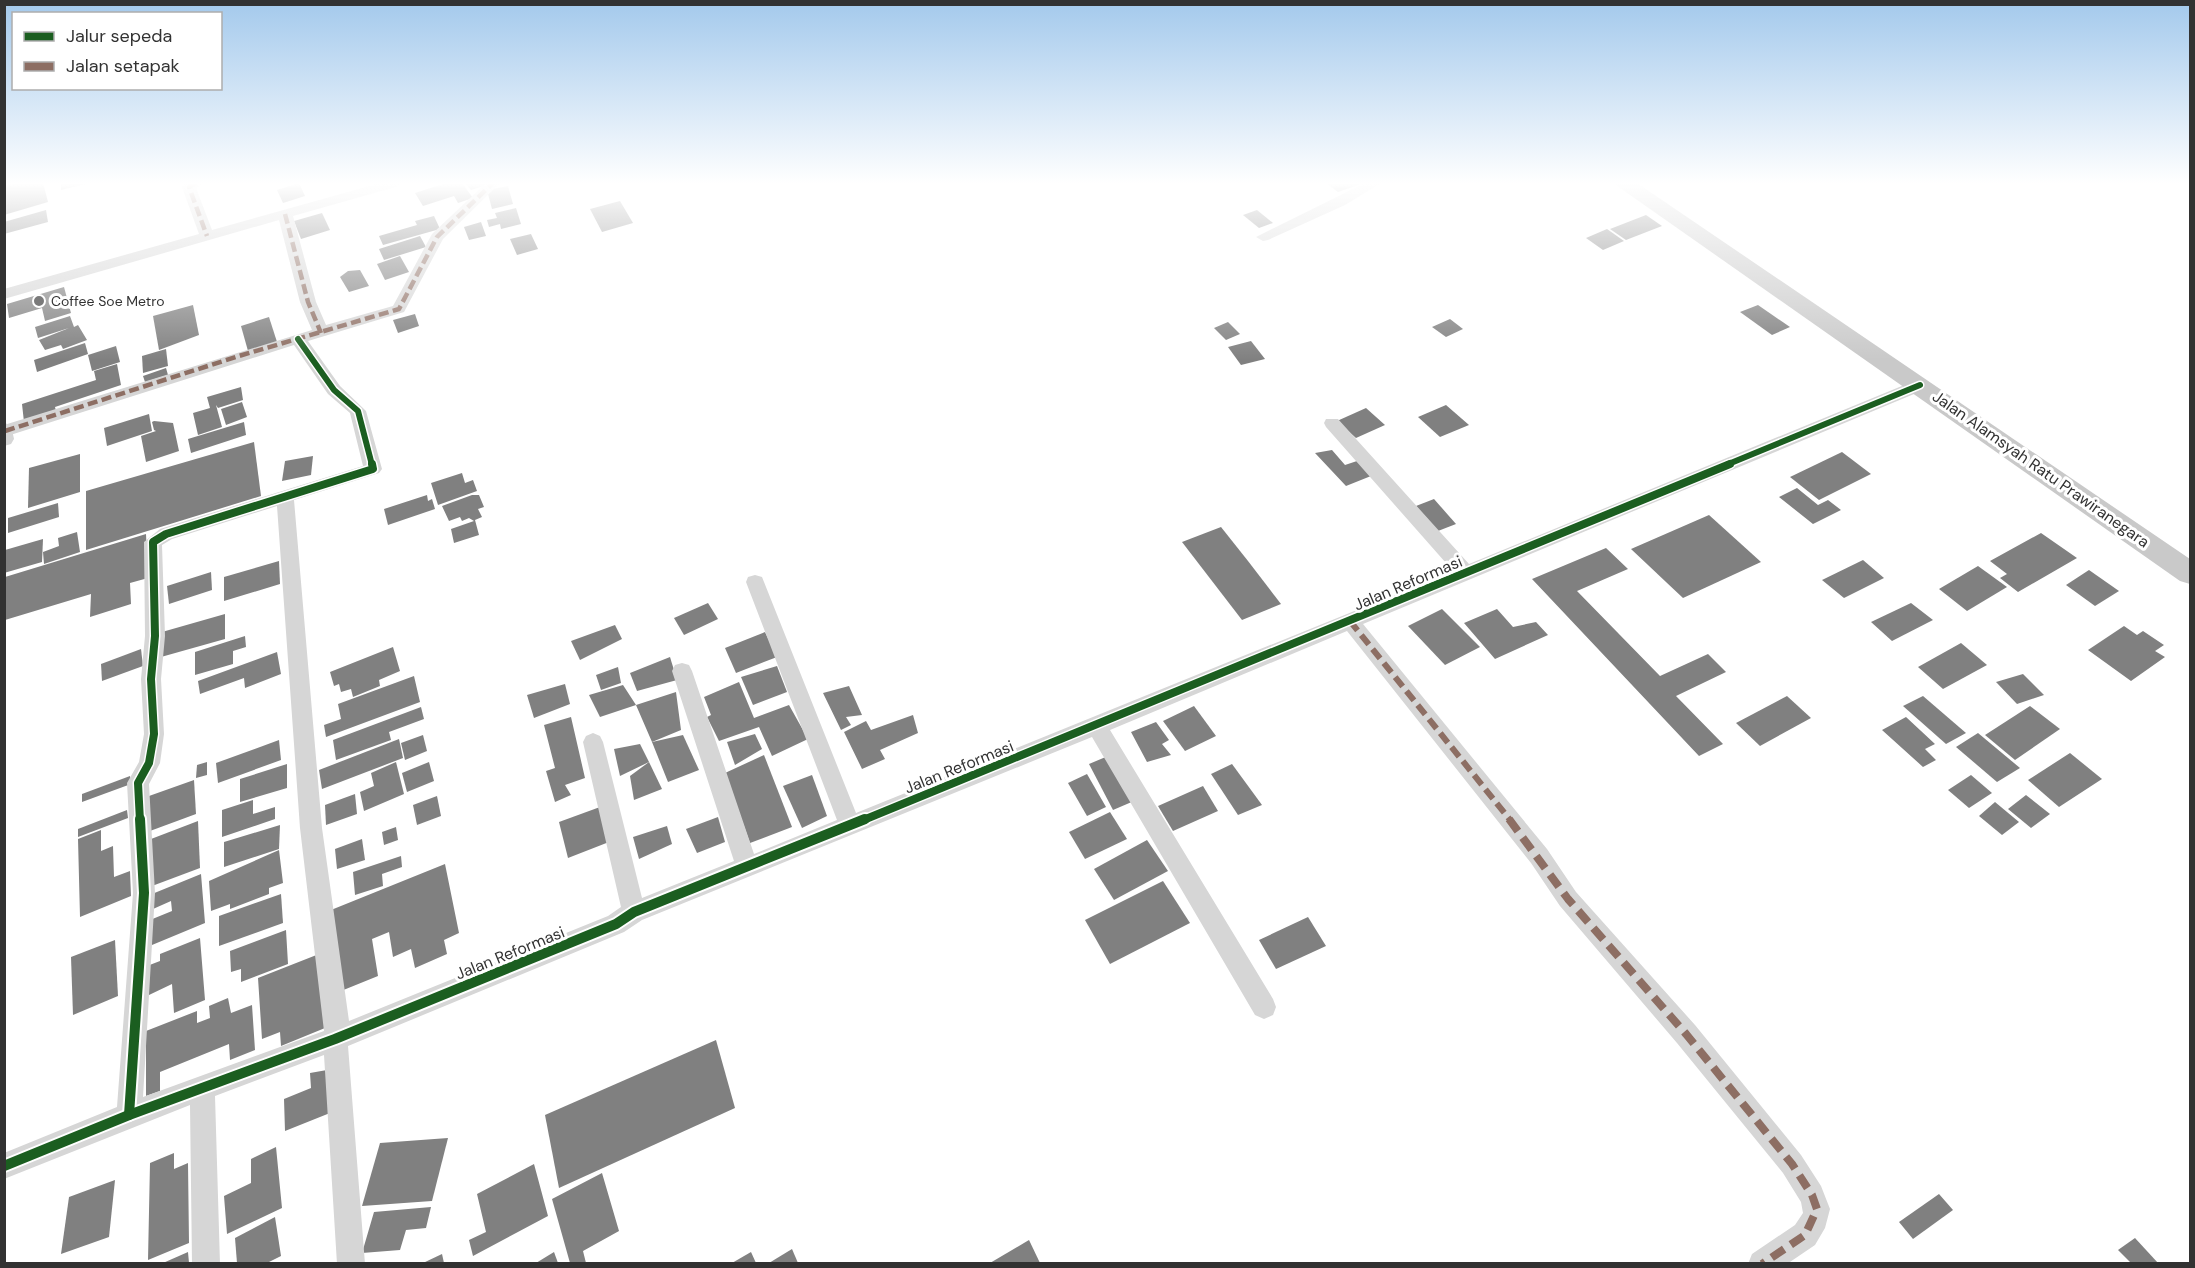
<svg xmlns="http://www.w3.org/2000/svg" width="2195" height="1268" viewBox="0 0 2195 1268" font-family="'DM Sans',sans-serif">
  <rect width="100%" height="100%" fill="#fff"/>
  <g fill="#808080">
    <path d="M17,183h26l5,19 -44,13v-29z"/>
    <path d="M61,183h28l-28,7z"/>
    <path d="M299,183l6,13 -22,7 -6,-13z"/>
    <path d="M446,183h16l11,15 -15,5 -4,-7 -31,10 -8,-13z"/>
    <path d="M465,183h28l-22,7z"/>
    <path d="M1326,183h33l2,1 -23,8z"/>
    <path d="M508,186l5,18 -21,5 -5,-19z"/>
    <path d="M620,201l13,22 -31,9 -12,-23z"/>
    <path d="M516,208l5,16 -20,5 -1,-5 -11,3 -2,-7 10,-2 -2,-5z"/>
    <path d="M46,210l2,12 -44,12v-12z"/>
    <path d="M1257,210l16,13 -14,5 -16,-13z"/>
    <path d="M322,213l8,17 -29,9 -7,-18z"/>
    <path d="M1646,215l16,11 -36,14 -16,-11z"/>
    <path d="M434,216l6,13 -57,16 -4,-9 38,-11 -2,-4z"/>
    <path d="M481,222l5,14 -17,4 -5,-13z"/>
    <path d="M1607,229l17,12 -21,9 -17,-12z"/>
    <path d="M531,234l7,15 -21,6 -7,-16z"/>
    <path d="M420,236l6,11 -42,13 -5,-11z"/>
    <path d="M400,256l9,16 -24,8 -8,-16z"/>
    <path d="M360,270l9,16 -20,6 -9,-15 8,-6z"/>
    <path d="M64,287l7,26 -26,8 -3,-13 -33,10 -2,-14z"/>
    <path d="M193,305l6,30 -40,15 -6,-34z"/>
    <path d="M1758,305l32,22 -18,8 -32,-23z"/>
    <path d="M415,314l4,12 -21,7 -5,-13z"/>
    <path d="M70,316l4,11 4,-2 9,15 -24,9 -2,-4 -16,5 -6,-10 30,-12 -31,10 -3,-11z"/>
    <path d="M269,317l8,25 -29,9 -7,-25z"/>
    <path d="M1450,319l13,10 -17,8 -14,-10z"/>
    <path d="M1228,322l12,12 -14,6 -12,-12z"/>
    <path d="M1251,341l14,18 -24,6 -13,-18z"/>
    <path d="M85,343l3,11 -51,18 -3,-12z"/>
    <path d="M116,346l4,16 -28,9 -4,-16z"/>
    <path d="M166,349l2,17 -25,7 -1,-17z"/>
    <path d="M117,364l4,21 -66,22 1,4 -32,11 -2,-18 74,-24 -2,-9z"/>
    <path d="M166,368l2,7 -23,7 -2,-6z"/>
    <path d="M241,387l2,13 -25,8 -2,-3 6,22 -24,8 -5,-22 17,-5 -3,-11z"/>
    <path d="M242,402l5,15 -21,8 -5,-16z"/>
    <path d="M1446,405l23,20 -29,12 -22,-20z"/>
    <path d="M1366,408l19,17 -29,13 -19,-17z"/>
    <path d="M149,414l3,17 -45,15 -3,-18z"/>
    <path d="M154,421l19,2 6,28 -33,11 -5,-26 15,-5 -2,-1 -2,-8z"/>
    <path d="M244,422l2,13 -55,18 -3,-14z"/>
    <path d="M254,442l7,54 -175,54v-59z"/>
    <path d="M1332,450l13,15 12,-4 14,15 -25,10 -31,-33z"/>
    <path d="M1842,452l29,22 -52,26 -29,-23z"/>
    <path d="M80,454v38l-52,16 1,-40z"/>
    <path d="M313,456l-2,19 -29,6 3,-20z"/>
    <path d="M462,473l3,10 8,-3 4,11 -39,14 -7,-22z"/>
    <path d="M1797,488l21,17 10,-5 13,10 -28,14 -34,-27z"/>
    <path d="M427,495l1,6 4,-2 3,10 -47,16 -4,-16z"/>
    <path d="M472,495h7l5,12 -6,2 4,8 -7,3 4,15 -25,8 -3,-14 23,-8 -5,-3 -7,3 -2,-4 -11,4 -7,-15z"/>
    <path d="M1434,499l22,25 -18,7 -22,-25z"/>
    <path d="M58,503l1,14 -51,16v-15z"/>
    <path d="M1709,515l52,47 -78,36 -52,-49z"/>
    <path d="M1221,527l27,34 33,43 -39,16 -60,-78z"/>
    <path d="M77,532l3,20 -36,12 -1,-12 16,-6 -1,-8z"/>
    <path d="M2041,533l36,25 -59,34 -18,-14 7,-4 -17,-13z"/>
    <path d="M146,534l2,44 -18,5 1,21 -41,13 1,-23 -86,26v-43z"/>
    <path d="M43,539l-1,23 -38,11 1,-23z"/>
    <path d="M1606,548l22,21 -51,22 83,85 48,-22 18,18 -50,24 47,48 -24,12 -167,-177z"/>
    <path d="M1863,560l21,18 -40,20 -22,-18z"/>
    <path d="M279,561l1,23 -56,17v-24z"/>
    <path d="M1978,566l29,21 -40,24 -28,-22z"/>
    <path d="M2089,570l30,21 -24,15 -29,-21z"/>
    <path d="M211,572l1,18 -43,14 -2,-18z"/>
    <path d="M708,603l10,16 -34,16 -10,-17z"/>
    <path d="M1911,603l22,17 -41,21 -21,-19z"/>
    <path d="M1442,609l38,38 -35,18 -37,-39z"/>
    <path d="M1497,609l16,18 23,-5 12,13 -53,24 -31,-36z"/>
    <path d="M225,614v25l-64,18 1,-25z"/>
    <path d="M615,625l7,14 -42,21 -9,-19z"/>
    <path d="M2124,626l13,9 6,-4 21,14 -9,6 10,6 -34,24 -43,-31z"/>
    <path d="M765,632l12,25 -41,16 -11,-25z"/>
    <path d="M245,636l1,11 -13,4v13l-38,11v-23z"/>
    <path d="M1961,643l26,22 -44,24 -25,-22z"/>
    <path d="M393,647l7,24 -21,9 1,6 -27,11 -2,-8 -10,3 -2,-8 -5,2 -4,-14z"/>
    <path d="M141,649l2,17 -41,15 -1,-17z"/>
    <path d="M277,652l4,22 -36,14 -1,-10 -44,16 -2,-13z"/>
    <path d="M670,657l7,23 -40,11 -7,-18z"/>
    <path d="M777,666l10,26 -34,13 -12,-28z"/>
    <path d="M618,667l3,16 -20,7 -5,-15z"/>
    <path d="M2023,674l21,21 -27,9 -21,-22z"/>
    <path d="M414,676l6,26 -94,35 -2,-12 17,-6 -3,-15z"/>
    <path d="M739,682l15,36 35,-13 19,34 -36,17 -13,-29 -40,14 -12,-24 4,-2 -7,-18z"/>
    <path d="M565,684l5,20 -36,14 -7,-23z"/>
    <path d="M623,685l13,20 40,-13 5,38 -29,12 -16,-37 -36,12 -11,-22z"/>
    <path d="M849,686l13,29 -16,2 5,8 -10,5 -18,-37z"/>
    <path d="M1787,696l24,22 -51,28 -24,-23z"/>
    <path d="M1923,696l43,37 -20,11 -43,-38z"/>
    <path d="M1194,706l22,30 -31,15 -22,-30z"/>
    <path d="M2030,706l30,23 -45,31 -30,-25z"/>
    <path d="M421,707l3,12 -35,13 2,8 -55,20 -3,-20z"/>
    <path d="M913,715l5,18 -38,17 5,9 -23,10 -18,-37 22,-11 5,9z"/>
    <path d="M571,717l14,61 -20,7 6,10 -16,7 -9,-31 9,-3 -11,-43z"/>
    <path d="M1906,717l29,27 -10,5 11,11 -13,7 -41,-37z"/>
    <path d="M1156,722l13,18 -7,4 9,11 -24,7 -16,-30z"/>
    <path d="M1978,733l42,35 -23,14 -41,-35z"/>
    <path d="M755,734l7,15 -27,16 -8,-23z"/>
    <path d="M423,735l4,16 -22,9 -4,-17z"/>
    <path d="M683,735l16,35 -31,12 -16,-40z"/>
    <path d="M399,739l4,19 -81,31 -3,-19z"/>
    <path d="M279,740l2,20 -63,23 -2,-20z"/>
    <path d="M640,744l9,18 -29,14 -6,-27z"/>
    <path d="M2070,753l32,26 -43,28 -31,-27z"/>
    <path d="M764,755l28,72 -42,16 -25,-70z"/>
    <path d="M1108,756l26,45 -21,9 -24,-46z"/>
    <path d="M207,762v13l-11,3 1,-13z"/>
    <path d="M396,762l8,32 -40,17 -4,-19 14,-6 -3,-13z"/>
    <path d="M429,762l5,19 -27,11 -5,-19z"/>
    <path d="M649,762l13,27 -28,11 -4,-24z"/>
    <path d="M287,764v24l-47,14v-23z"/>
    <path d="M1232,764l30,41 -24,10 -27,-41z"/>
    <path d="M1087,774l19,33 -19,9 -19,-33z"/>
    <path d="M812,775l15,41 -25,12 -19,-42z"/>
    <path d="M1971,775l21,18 -23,15 -21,-18z"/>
    <path d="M130,776l1,8 -49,18v-8z"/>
    <path d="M194,780l2,34 -46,17 -1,-35z"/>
    <path d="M1203,786l15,25 -45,20 -15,-25z"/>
    <path d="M355,794l2,20 -31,11 -1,-20z"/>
    <path d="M2026,795l24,19 -19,14 -23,-19z"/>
    <path d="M437,796l4,20 -24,9 -4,-20z"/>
    <path d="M253,800v14l22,-7v12l-53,18v-27z"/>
    <path d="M1995,802l24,20 -17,13 -23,-19z"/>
    <path d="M600,807l9,35 -41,16 -9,-36z"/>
    <path d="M127,810l1,8 -50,19v-8z"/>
    <path d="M1110,812l17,27 -42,20 -16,-27z"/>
    <path d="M718,817l7,25 -28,11 -11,-24z"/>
    <path d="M198,821l2,47 -48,18 -1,-47z"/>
    <path d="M280,825l-1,24 -55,18v-25z"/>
    <path d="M667,826l5,18 -33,15 -6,-22z"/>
    <path d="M396,827l2,13 -14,5 -2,-13z"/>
    <path d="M101,830v21l12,-5 1,31 16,-6 1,25 -51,21 -2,-78z"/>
    <path d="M362,839l3,21 -28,9 -2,-20z"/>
    <path d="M1147,840l21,31 -54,29 -20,-31z"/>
    <path d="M279,850l4,33 -14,5v6l-39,15v-5l-19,7 -2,-30z"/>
    <path d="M401,856l1,11 -20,7 1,12 -28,9 -2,-23z"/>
    <path d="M445,864l14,69 -15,7 3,14 -32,14 -4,-19 -18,8 -4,-25 -17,7 6,37 -37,15 -10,-81z"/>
    <path d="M201,874l4,49 -53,22 -2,-25 22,-9 -1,-10 -18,8 -1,-15z"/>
    <path d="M1163,881l27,42 -80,41 -25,-44z"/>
    <path d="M281,894l2,29 -64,23v-30z"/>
    <path d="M1308,917l18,29 -50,23 -17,-29z"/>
    <path d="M286,930l2,34 -47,18v-13l-10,3 -1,-21z"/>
    <path d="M200,938l5,62 -31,13 -2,-29 -23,11 -2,-29 13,-5v-7z"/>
    <path d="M115,940l3,56 -45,19 -2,-58z"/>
    <path d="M319,954l6,74 -44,18 -1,-14 -18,7 -4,-61z"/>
    <path d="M228,998l3,15 21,-8 3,45 -25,10 -1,-16 -69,28v19l-14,5v-65l51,-20v12l13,-5 -1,-12z"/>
    <path d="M716,1040l19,68 -176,80 -14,-73z"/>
    <path d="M327,1070l3,43 -45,18 -1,-32 27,-11 -1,-15z"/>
    <path d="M448,1138l-16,63 -70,5 18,-63z"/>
    <path d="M276,1147l6,61 -55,26 -3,-38 27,-13v-24z"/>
    <path d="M174,1153v16l14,-6 1,80 -41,17 2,-97z"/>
    <path d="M534,1164l14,52 -75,40 -4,-16 17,-8 -9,-38z"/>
    <path d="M602,1173l17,58 -36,20 3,12h-16l-18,-64z"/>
    <path d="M115,1180l-6,57 -48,17 8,-57z"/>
    <path d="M1939,1194l14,16 -40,29 -14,-17z"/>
    <path d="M431,1207l-5,21 -20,2 -6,20 -38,3 12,-41z"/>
    <path d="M275,1217l6,39 -14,7h-30l-2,-25z"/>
    <path d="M2135,1238l23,25h-27l-13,-13z"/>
    <path d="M1029,1240l11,23h-50z"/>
    <path d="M792,1249l6,14h-29z"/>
    <path d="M188,1252l1,11h-26z"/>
    <path d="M554,1252l4,11h-22z"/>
    <path d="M751,1252l5,11h-24z"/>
    <path d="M442,1254l2,9h-21z"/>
  </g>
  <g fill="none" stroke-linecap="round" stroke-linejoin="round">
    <g fill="#d6d6d6" fill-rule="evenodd">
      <path d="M187,183h16l-7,5 16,42 168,-47h21l-2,3 -106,30 23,86 10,23 67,-19 39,-72 54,-51h14l-57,56 -39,73 -96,29 32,45 26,25 16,58 -3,4 -85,27 28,328 27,193 259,-105 13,-9 -38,-165 3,-6 7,-3 7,3 3,6 39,156 92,-37 -62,-190 3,-6 7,-2 7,2 3,6 62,183 83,-34 -91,-238 2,-5 7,-2 7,2 2,5 92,231 597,-242 -127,-144 -2,-4 2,-4h12l131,145 445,-183h12l2,4 -2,4 -563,235 184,225 29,43 119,133 106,130 20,31 9,23 -5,19 -10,17 -28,19h-39l4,-10 43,-29 8,-12 -2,-11 -18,-29 -106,-130 -117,-137 -29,-43 -184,-232 -237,99 163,269 3,8 -3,8 -9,4 -9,-4 -163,-278 -450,183 -18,12 -276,114 17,218h-28l-13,-209 -109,41 5,168h-28l-2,-159 -186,74v-26l113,-46 16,-214 -6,-110 12,-21 5,-28 -3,-55 4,-43 -1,-94 16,-13 203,-63 -13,-53 -22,-19 -34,-49 -290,92v-12l308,-95 -12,-28 -21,-82 -275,79v-10l195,-55 -17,-47zM277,506l23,322 24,203 -181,66 12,-204 -6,-109 11,-21 4,-29 -3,-55 4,-43 -3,-91 10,-6z"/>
      <path d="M1365,183h16l-36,22 -77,35 -5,1 -7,-4z"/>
    </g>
    <path fill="#d6d6d6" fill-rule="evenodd" d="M4,423l7,2 3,14 -3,5 -7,2z"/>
    <path fill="#c9c9c9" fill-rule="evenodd" d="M1613,183h24l553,376v25l-10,-3z"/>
    <g stroke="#8d6e63" stroke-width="4.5" stroke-dasharray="10 4.5" stroke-linecap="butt">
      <path d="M196,183l-7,4 18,49"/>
      <path d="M285,214l23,88 13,31"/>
      <path d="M5,431l234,-75 160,-47 38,-72 56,-54"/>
    </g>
    <path stroke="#8d6e63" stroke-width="6" stroke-dasharray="12 6" stroke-linecap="butt" d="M1350,621l161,200"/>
    <path stroke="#8d6e63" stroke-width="8" stroke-dasharray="15 8" stroke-linecap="butt" d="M1509,819l59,80 118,135 106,130 20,31 5,14 -12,26 -43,29"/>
    <g stroke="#fff" stroke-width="9">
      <g id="cycleway-far2">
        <path d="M298,339l36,51 24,21 14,54"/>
        <path d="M1726,465l194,-80"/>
      </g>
    </g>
    <g stroke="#fff" stroke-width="11">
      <g id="cycleway-far1">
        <path d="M140,821l-2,-38 11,-20 5,-29 -3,-55 4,-43 -2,-94 13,-8 207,-65 -1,-5"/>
        <path d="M861,821l869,-357"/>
      </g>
    </g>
    <g stroke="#fff" stroke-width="14">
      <g id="cycleway">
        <path d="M129,1115l15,-222 -4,-74"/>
        <path d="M4,1166l125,-51 206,-76 281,-115 18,-12 231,-93"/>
      </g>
    </g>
    <use href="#cycleway-far2" stroke="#1b5e20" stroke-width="6"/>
    <use href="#cycleway-far1" stroke="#1b5e20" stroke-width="8"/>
    <use href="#cycleway" stroke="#1b5e20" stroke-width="10"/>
  </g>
  <linearGradient id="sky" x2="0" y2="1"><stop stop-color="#a3c9ec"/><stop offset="0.51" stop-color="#fff"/><stop offset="1" stop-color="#fff" stop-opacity="0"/></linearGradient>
  <rect width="2195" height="360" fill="url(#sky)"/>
  <circle fill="#7a7a7a" stroke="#fff" stroke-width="2" cx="39" cy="301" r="6"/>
  <g text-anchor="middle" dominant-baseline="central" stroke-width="6" stroke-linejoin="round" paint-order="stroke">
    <g font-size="14" fill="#323232" stroke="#fff" text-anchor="start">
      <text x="51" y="301">Coffee Soe Metro</text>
    </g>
    <g font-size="16" fill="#323232" stroke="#fff">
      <text transform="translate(2041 469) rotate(35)">Jalan Alamsyah Ratu Prawiranegara</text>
      <text transform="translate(1408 583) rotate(-23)">Jalan Reformasi</text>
      <text transform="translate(959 767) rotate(-22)">Jalan Reformasi</text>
      <text transform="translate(510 953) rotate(-22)">Jalan Reformasi</text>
    </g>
  </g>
  <rect width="2195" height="1268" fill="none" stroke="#323232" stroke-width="12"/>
  <rect x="12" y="12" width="210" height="78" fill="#ffffff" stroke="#adadad" stroke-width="1.5"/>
  <rect x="24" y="32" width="30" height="9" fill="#1b5e20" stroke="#adadad" stroke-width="1.5"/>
  <text x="66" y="42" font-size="18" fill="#323232">Jalur sepeda</text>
  <rect x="24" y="62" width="30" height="9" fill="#8d6e63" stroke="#adadad" stroke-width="1.5"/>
  <text x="66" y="72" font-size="18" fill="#323232">Jalan setapak</text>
</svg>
